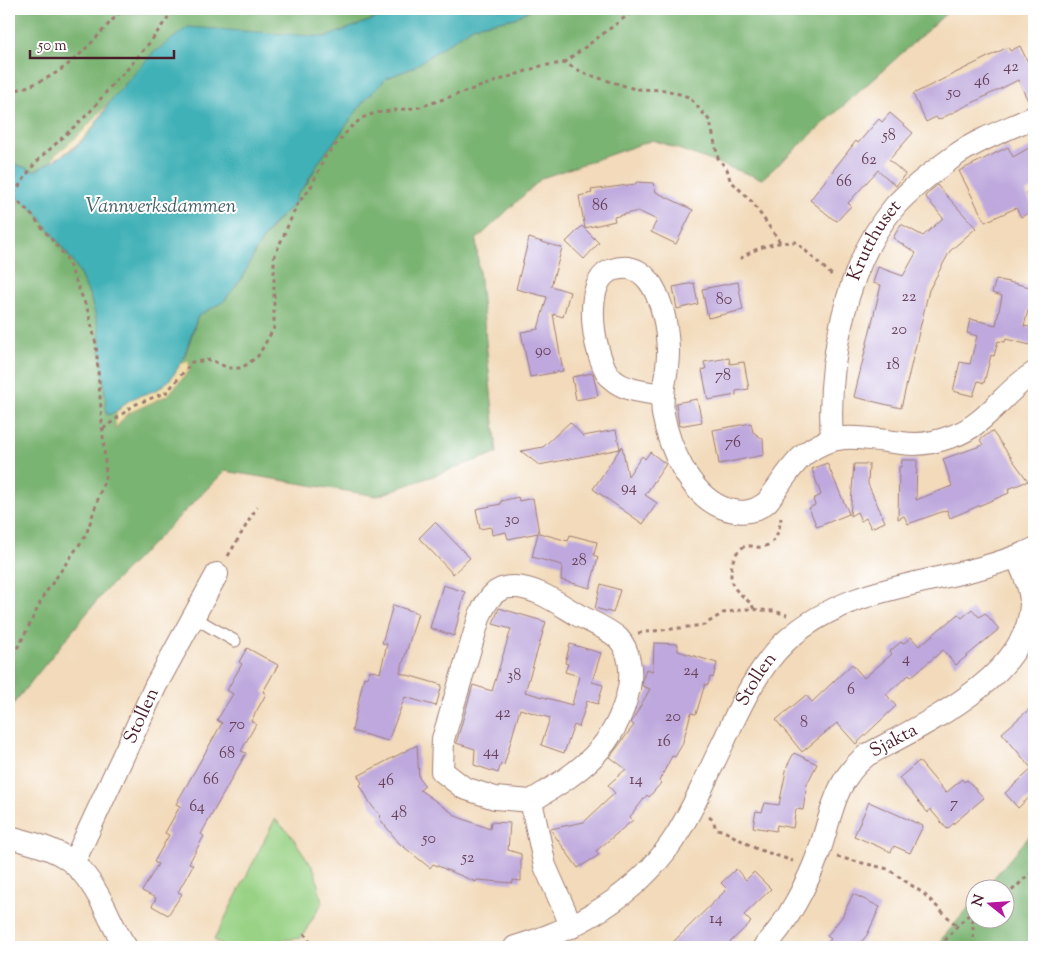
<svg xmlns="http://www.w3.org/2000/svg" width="1043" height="956" viewBox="0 0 1043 956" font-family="'Sorts Mill Goudy',serif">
  <rect width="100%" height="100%" fill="#fff"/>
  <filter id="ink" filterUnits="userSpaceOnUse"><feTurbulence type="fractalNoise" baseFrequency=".02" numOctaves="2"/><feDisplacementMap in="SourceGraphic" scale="10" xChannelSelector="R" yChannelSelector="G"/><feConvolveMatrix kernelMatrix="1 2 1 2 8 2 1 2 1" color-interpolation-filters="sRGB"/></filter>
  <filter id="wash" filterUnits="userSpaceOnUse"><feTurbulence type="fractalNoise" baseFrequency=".0096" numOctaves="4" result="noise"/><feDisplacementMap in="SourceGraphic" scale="20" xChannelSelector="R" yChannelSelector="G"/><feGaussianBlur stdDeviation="1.12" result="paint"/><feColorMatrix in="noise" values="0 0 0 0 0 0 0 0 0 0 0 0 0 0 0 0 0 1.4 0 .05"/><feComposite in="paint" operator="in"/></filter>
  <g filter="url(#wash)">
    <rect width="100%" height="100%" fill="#f2daba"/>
    <path fill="#99d285" stroke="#727858" d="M275,819l16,16 24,36 7,32 -21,35 -75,9 -12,-7z"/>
    <g fill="#7ab472" stroke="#626a4e">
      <path d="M9,9h413l-37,6 -59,22 -61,-3 -230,137 -26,-9z"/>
      <path d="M531,9h420l-189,170 -109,-39 -111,38 -66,62 21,213 -120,43 -152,-25 -121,121 -95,117v-519l28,23 39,53 14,30 9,32 8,87 64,-36 14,-23 13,-40 25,-14 19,-24 14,-28 18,-26 21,-21 2,-9 10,-10 11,-21 47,-63 22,-22 25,-10 62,-42 41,-8z"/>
      <path d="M1034,831v116h-99l40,-47 1,18h30v-30h-21z"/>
    </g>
    <g fill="#eeda9e" stroke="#9c7c64">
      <path d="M111,100c-20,31 -28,43 -60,62l4,-7 24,-20z"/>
      <path d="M189,361l1,9 -22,25 -41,19 -12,15 1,-16 13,-13 31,-12 11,-9 9,-15z"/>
    </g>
    <path fill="#41b1b7" stroke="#466871" d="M422,9h109l-16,9 -41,8 -62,42 -25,10 -22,22 -47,63 -12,21 -9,10 -2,9 -22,21 -17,26 -14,28 -19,24 -25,14c-10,24 -14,55 -37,71 -8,6 -20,7 -29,12 -10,5 -13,13 -25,16l-8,-87 -9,-32 -14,-30 -39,-53 -28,-23v-28l26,9 40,-23 18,-19 18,-29 41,-46 36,-27 138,10 59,-22z"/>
    <g id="blocks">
      <g fill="#bea8dd">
        <path d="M1020,46l14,29v29l-4,1 -12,-25 -80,40 -2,-3 -10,5 -13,-28 95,-47 2,4z"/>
        <path d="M890,113l23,20 -24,27 16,14 -9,12 -18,-16 -30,33 3,3 -14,15 -4,-2 -23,-19 46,-59 2,2 21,-24 3,3z"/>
        <path d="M1034,145v43l-8,4 8,18 -13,7 -5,-9 -31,14 -26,-51 49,-24 5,10z"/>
        <path d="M636,182l17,1 3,9 37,18 -17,34 -25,-12 6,-12 -19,-9 -24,6 1,4 -30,7 -6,-32 13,-3 -1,-3 45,-6z"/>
        <path d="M937,185l39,43 -26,23 -21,39 -28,118 -47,-11 27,-112 -8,-2 5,-16 25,9 13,-23 -23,-15 8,-14 22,12 20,-18 -18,-22z"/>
        <path d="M582,226l17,17 -15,16 -18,-17z"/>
        <path d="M529,238l33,10 -11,38 19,6 -7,25 -10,-3 10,57 -33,6 -9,-45 17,-3 9,-32 -31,-8z"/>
        <path d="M996,279l38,9 -10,38 10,2v18l-28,-7 -1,3 -7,-1 -4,15 -3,-1 -7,28 -6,-2 -5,15 -20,-5 7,-29 10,2 7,-28 -10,-3 3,-14 26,6 6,-29 -10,-3z"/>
        <path d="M738,282l5,28 -35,8 -6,-29z"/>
        <path d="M694,283l4,21 -21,5 -4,-22z"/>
        <path d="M729,358l1,6 14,-2 5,27 -13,2v4l-28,5 -6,-30 4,-1 -2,-7z"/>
        <path d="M593,373l5,23 -22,4 -4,-23z"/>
        <path d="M697,399l5,23 -23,4 -3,-23z"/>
        <path d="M570,422l13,14 33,-6 4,19 -81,16 -18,-14 22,-4z"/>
        <path d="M751,423l2,9 10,7 1,16 -45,9 -6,-34z"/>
        <path d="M992,431l36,50 -20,8 1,4 -59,25 -3,-8 -39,14 -4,-8 -6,3 1,-52h2l1,-7h15l-1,40 36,-14 -9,-27 40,-14 -3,-5z"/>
        <path d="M622,446l6,30 14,-20 3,3 5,-7 16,12 -21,31 12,8 -14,21 -50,-35z"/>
        <path d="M827,463l22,51 -32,13 -8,-19 6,-3 -2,-6 8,-4 -9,-26z"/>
        <path d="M854,464h15l-1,20 17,38 -14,6 -5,-10 -5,3 -4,-9 -7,4z"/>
        <path d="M518,497l1,4 14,-3 6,35 29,8 2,-6 27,7 -3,13 4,2 -8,31 -29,-8 1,-15 -30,-8 6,-24 -30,6 -2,-7 -14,3 -1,-8 -11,2 -4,-20 25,-5v-3z"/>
        <path d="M435,522l35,36 -17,16 -34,-36z"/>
        <path d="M601,584l19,6 -7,23 -18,-5z"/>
        <path d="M443,585l22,7 -11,44 -24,-8z"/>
        <path d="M393,605l25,8 -18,60 42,12 -6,21 -31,-9 -17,44 -36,-10 12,-54 3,1 3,-8 10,3 7,-29 -5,-1z"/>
        <path d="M499,608l47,14 -21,70 47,13 7,-29 -14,-4 3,-8 -3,-1 5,-19 31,9 -9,29 11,3 -5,19 -11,-3 -8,26 -5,-2 -10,28 -23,-8 9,-27 -30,-9 -16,56 -3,-1 -3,9 -24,-8 1,-16 -19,-6 17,-58 19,6 19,-62 -18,-5z"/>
        <path d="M972,609l7,8 6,-4 14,16 -43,36 -13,-15 -32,27 -2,-2 -23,19 10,12 -40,38 -19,-21 -35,29 -26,-32 30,-25 6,7 40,-38 12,14 28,-24 -2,-3 11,-9 2,2 8,-7 8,9 39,-32 4,4z"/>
        <path d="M654,643l24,1v7l39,12 -4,15 -3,-1 -2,8 -3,-1 -9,30 -5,-1 -9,32 -7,12 -3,-1 -13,25 2,2 -12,14 -2,-2 -17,22 3,3 -37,31 3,4 -21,13 -28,-39 34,-7 31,-29 -7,-8 18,-16 -16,-12 24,-32 -3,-2 19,-34 -8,-3 1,-7 3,-10 7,2z"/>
        <path d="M247,648l31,17 -15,27 3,2 -15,27 5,3 -15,27 5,2 -45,81 3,2 -15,27 4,2 -15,27 4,2 -14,21 -16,-9 4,-8 -14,-7 16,-27 -4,-2 15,-27 -4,-2 15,-27 -4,-2 46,-81 -5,-3 16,-26 -6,-4 15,-26 -3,-2z"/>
        <path d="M1034,705v88l-16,15 -13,-15 27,-24 -30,-36z"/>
        <path d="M417,745l2,33 6,8 -5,4 38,27 32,12 1,-7 19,1 -2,27 13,4v27l-8,-1v3l-36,-3 -1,2 -43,-18 -3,4 -31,-25 -20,-25 2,-2 -9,-10 -12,-21 2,-2 -4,-7z"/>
        <path d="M794,753l23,11 -10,20 -4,26 -7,-1 -3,19 -16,-3 -1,6 -23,-4 3,-16 6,1 3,-9 14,2 8,-39z"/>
        <path d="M919,761l27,32 16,-14 2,3 3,-2 17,18 -37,31 -17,-20 -2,4 -29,-35z"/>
        <path d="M869,802l54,24 -13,27 -16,-7 -3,6 -37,-16z"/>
        <path d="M736,869l10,11 8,-8 17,17 -27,26 7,7 -26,25h-57l59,-58 -6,-6z"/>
        <path d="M853,894l27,13 -13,28 -10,12h-33l7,-8 -4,-3 15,-19z"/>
      </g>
    </g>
  </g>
  <g filter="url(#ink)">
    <use href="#blocks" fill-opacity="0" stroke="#9e7c72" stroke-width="1"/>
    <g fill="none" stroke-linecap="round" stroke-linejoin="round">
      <g stroke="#9e7c72" stroke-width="13">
        <path id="service" d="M193,617l42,24"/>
      </g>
      <g stroke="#9e7c72" stroke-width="24">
        <g id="minor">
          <path d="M662,395c-16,-3 -37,-4 -50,-16 -18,-17 -32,-98 0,-109 44,-15 55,50 56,80 1,21 -8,42 -5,64 6,33 26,79 58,93 17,7 31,7 46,-5 12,-15 23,-36 38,-48 36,-29 70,-11 110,-10 12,0 27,-4 38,-8 32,-10 52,-46 81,-63"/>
          <path id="s1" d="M832,439c-5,-74 13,-175 63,-233 17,-19 40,-36 61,-51 23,-16 52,-26 78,-38"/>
          <path d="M531,801c50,-30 85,-53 98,-113 3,-16 1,-38 -11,-50 -11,-10 -27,-16 -40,-23 -19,-11 -43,-29 -66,-28 -17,0 -25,13 -32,28l-37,124 -1,32 22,17 31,10 36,3 14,65 27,61"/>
          <path d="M9,837c51,13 70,20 95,69 7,14 13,29 22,41"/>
          <path id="s2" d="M74,862l82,-177 61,-111"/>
          <path id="s3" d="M515,947c61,-17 120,-51 157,-105 21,-31 35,-67 52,-101 16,-35 33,-72 61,-99 70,-65 168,-55 249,-93"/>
          <path id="s4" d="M764,947c23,-23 44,-65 55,-95 13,-38 15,-71 48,-97 55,-30 162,-78 164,-151 0,-16 -8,-32 -14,-47"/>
        </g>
      </g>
      <g stroke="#9e7c72" stroke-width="3" stroke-dasharray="4 4" stroke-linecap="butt">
        <path d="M564,63l72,-54"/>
        <path d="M9,92c59,-15 74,-42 114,-83"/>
        <path d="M740,259c18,-13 35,-17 56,-17l38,35"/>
        <path d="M103,429l31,-24 33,-13 25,-30 19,-2 17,8h14l16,-12 16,-28v-71l24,-54 12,-14 15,-32 26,-30 11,-9 13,-5 45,-6 121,-41 23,-3 22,11 49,15 31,1 23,7 21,24 8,37 9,11 3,11 22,22 28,40"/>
        <path d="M228,556l29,-49"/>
        <path d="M754,609c-5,-11 -18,-15 -22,-26 -3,-11 0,-33 14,-37 5,-1 10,2 15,1 15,-2 18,-16 20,-29"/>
        <path d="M638,633l66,-8 19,-12 23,-4 28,2 13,4"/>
        <path d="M9,662l15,-26 20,-41 42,-60 20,-60 -10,-131 -8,-33 -22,-54 -36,-44 -18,-17 23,-33 54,-50 27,-33 9,-8 26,-31 23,-32"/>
        <path d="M709,817l4,3 3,9 6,1 35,19 36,12"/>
        <path d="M837,857l51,12 36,25 33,32"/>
        <path d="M1006,896l28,-26"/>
        <path d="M972,910l2,37"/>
        <path d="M304,933l9,14"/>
        <path d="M940,947l17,-21 19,-18"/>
      </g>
      <use href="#service" stroke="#fff" stroke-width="11"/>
      <use href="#minor" stroke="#fff" stroke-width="22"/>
    </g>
  </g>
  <g text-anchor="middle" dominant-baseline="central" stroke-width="4" stroke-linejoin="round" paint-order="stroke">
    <g font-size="16" fill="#674158">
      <text x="1011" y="67">42</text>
      <text x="982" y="81">46</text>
      <text x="954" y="93">50</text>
      <text x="889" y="136">58</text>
      <text x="869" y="160">62</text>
      <text x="844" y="182">66</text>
      <text x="600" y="206">86</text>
      <text x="909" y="297">22</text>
      <text x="724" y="300">80</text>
      <text x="899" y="330">20</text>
      <text x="543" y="351">90</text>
      <text x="893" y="365">18</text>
      <text x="723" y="376">78</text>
      <text x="733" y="443">76</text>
      <text x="629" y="488">94</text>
      <text x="512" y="520">30</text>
      <text x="579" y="561">28</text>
      <text x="906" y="659">4</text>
      <text x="691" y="671">24</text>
      <text x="514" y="676">38</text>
      <text x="851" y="690">6</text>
      <text x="503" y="713">42</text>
      <text x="673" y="717">20</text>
      <text x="804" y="723">8</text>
      <text x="237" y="725">70</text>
      <text x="664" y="742">16</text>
      <text x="491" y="752">44</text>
      <text x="227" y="754">68</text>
      <text x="211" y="780">66</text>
      <text x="636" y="780">14</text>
      <text x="386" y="781">46</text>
      <text x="954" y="804">7</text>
      <text x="197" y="807">64</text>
      <text x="399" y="813">48</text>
      <text x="429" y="839">50</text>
      <text x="468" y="858">52</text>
      <text x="716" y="919">14</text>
    </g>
    <g font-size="19" fill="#4a1f2b" stroke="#fff">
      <text stroke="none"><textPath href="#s1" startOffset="206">Krutthuset</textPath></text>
      <text stroke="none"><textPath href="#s3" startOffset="376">Stollen</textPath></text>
      <text stroke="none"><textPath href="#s2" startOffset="161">Stollen</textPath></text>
      <text stroke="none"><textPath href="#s4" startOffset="251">Sjakta</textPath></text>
    </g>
    <g font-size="20" font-style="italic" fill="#46616a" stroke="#fff">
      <text x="161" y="207">Vannverksdammen</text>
    </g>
  </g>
  <rect width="1043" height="956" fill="none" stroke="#fff" stroke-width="30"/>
  <g transform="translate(990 904) rotate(287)"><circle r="24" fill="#ffffff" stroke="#b7a5aa"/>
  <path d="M0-4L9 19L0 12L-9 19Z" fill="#b5179e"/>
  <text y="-8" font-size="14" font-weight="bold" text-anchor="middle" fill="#4a1f2b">N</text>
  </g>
  <path d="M30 50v8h144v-8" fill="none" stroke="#4a1f2b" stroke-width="2.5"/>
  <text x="38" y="50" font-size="15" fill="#4a1f2b" stroke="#ffffff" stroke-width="4" paint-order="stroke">50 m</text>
</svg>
